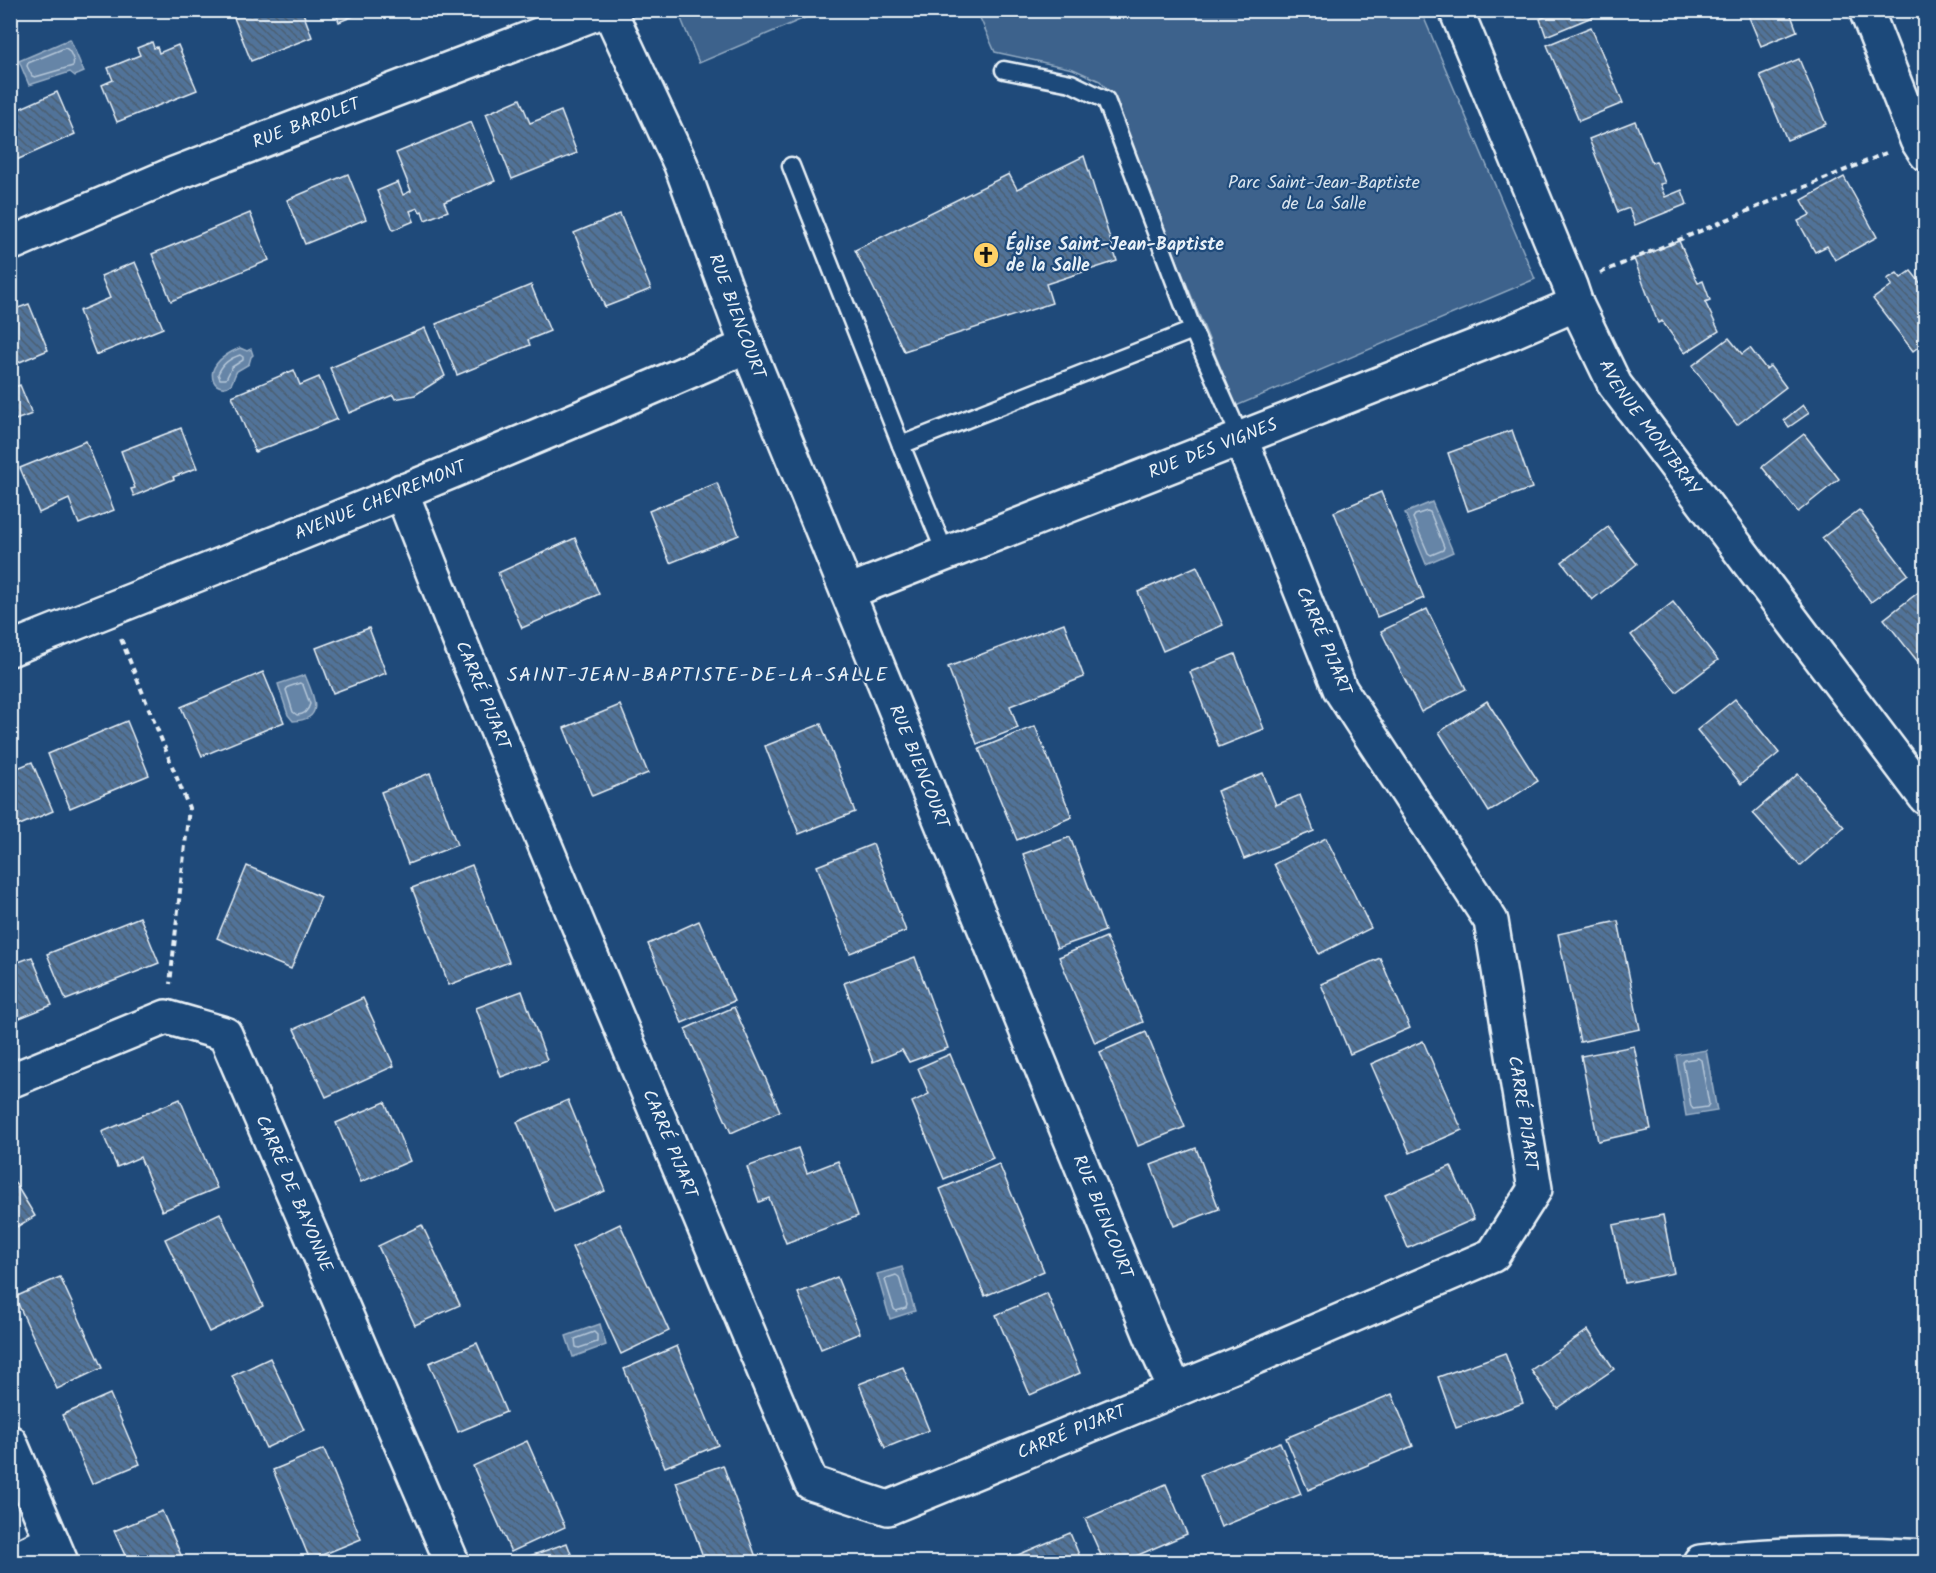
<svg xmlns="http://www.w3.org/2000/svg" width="1936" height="1573" viewBox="0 0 1936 1573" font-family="Kalam,sans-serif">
  <defs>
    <pattern id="building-back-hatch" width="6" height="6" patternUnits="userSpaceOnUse" patternTransform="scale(1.5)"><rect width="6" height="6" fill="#517399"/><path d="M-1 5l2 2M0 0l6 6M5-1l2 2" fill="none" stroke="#4c5e72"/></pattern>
  </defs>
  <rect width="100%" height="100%" fill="#1f4a7a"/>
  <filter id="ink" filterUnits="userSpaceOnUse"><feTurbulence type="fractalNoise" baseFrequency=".0167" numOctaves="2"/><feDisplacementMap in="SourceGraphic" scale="12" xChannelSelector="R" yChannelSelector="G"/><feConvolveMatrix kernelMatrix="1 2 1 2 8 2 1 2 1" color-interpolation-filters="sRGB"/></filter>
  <g filter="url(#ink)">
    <g fill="#3c628c" stroke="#92aac2" stroke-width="1.5">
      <path d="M678,11h143l-122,52z"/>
      <path d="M977,11h444l114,268 -299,127 -86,-212 -33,-93 -17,-20 -27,-12 -78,-17z"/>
    </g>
    <g fill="#6685a7" stroke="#9ab0c7" stroke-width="1.5">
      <path d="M70,39l14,33 -9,4 -5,-4 -41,13 -10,-24z"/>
      <path d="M240,348l7,3 4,-2 2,6 -2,2 -2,7 -12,7c-2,3 -4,10 -6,13 -14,13 -38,-17 9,-36z"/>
      <path d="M1432,502l21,50 -27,12 -21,-51z"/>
      <path d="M305,675c8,20 22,45 -12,46l-5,-6 -10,-31z"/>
      <path d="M1706,1050l11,61 -31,5 -10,-61z"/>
      <path d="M902,1267l13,44 -25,8 -13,-45z"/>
      <path d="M600,1324l6,21 -33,12 -7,-21z"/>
    </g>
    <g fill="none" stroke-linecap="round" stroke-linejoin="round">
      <g stroke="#b4c6d8" stroke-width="1.5">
        <path d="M65,48c5,1 10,13 8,18l-38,11 -3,-1 -5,-10 1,-3z"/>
        <path d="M240,355l3,2v3l-11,7 -6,12h-6l-2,-5c5,-11 11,-15 22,-19z"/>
        <path d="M1427,511l3,1 14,35 -1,3 -12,5 -3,-2 -15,-35 2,-3z"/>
        <path d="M300,683l3,2 7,19c-2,7 -6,11 -13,11l-4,-3 -7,-22 2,-3z"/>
        <path d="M1698,1058l3,2 8,44 -2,3 -14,2 -2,-3 -8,-44 2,-2z"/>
        <path d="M896,1275l3,2 8,28 -1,3 -10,3 -2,-2 -9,-29 2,-2z"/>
        <path d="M594,1332l3,3v7l-18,6 -3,-1 -1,-8z"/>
      </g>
    </g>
    <g fill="url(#building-back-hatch)" stroke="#e8f1f8" stroke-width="1.5">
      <path d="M231,10h71l10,27 -61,24z"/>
      <path d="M335,10h33l-29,12z"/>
      <path d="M1559,10h50l-63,26 -6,-17z"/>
      <path d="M1746,10h45l2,4 -2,1 6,16 -36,15z"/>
      <path d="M1591,27l32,76 -44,18 -32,-76z"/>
      <path d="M152,42l2,6 3,-1 2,6 19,-8 19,45 -80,32 -15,-37 11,-5 -5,-12 32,-13 -3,-7z"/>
      <path d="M1799,59l27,65 -39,16 -27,-65z"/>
      <path d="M57,92l18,42 -63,28 -2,-49z"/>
      <path d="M520,99l10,24 31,-12 16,42 -65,26 -26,-65z"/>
      <path d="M1635,121l17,41 4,-1 9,22 -5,1 5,13 17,-7 5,14 -52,21 -6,-17 -11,4 -29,-73z"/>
      <path d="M471,122l24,59 -51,21 4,9 -23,9 -3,-9 -2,1 -2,-4 -8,3 4,10 -21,9 -16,-39 21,-9 5,13 8,-4 -15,-38z"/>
      <path d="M1084,156l33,105 -71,23 6,19 -148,48 -49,-101 154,-76 8,15z"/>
      <path d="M348,174l18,45 -61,25 -18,-44z"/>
      <path d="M1844,177l33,60 -42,23 -8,-14 -12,6 -17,-31 12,-6 -8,-15z"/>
      <path d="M250,213l19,47 -98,41 -19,-47z"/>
      <path d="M620,214l31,75 -46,18 -31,-74z"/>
      <path d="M1679,241l19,42 5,-2 7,19 -5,2 14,29 -34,22 -23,-32 -4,2 -24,-64z"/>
      <path d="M135,262l28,66 -67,27 -17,-44 31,-13 -9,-22z"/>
      <path d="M1911,271l15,19v51l-13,10 -40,-52 19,-14 -5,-6 10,-6 4,5z"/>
      <path d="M531,285l19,46 -22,9 2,5 -73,30 -21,-51z"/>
      <path d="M29,304l19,46 -38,16v-55z"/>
      <path d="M425,328l20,48 -30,19 -20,4 -2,-4 -44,18 -19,-45z"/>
      <path d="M1729,338l13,16 8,-6 16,21 4,-3 16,21 -49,38 -45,-59z"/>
      <path d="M294,370l6,15 19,-8 18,42 -82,33 -23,-56z"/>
      <path d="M20,385l12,29 -22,8v-33z"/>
      <path d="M1803,405l6,8 -20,14 -5,-7z"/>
      <path d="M181,428l16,40 -24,9 1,2 -40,17 -3,-7 4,-1 -14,-37z"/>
      <path d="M1512,430l20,58 -64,23 -20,-58z"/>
      <path d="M1804,434l35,45 -41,33 -36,-45z"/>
      <path d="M86,441l28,69 -35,14 -10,-25 -30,14 -19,-45z"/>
      <path d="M717,483l22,52 -69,28 -21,-52z"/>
      <path d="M1381,492l43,106 -47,19 -43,-105z"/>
      <path d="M1859,510l49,64 -37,28 -49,-64z"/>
      <path d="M1608,527l29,37 -45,36 -30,-38z"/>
      <path d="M575,538l24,56 -77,34 -24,-55z"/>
      <path d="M1197,566l26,59 -60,26 -25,-59z"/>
      <path d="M1924,588l2,2v82l-42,-53z"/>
      <path d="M1673,602l45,58 -42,32 -45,-57z"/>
      <path d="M1427,609l39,80 -45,23 -40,-81z"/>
      <path d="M1064,623l20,54 -74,29 8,22 -41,16 -29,-77z"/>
      <path d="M369,628l17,45 -53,20 -17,-45z"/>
      <path d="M1235,654l29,75 -45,18 -29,-75z"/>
      <path d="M263,672l21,50 -82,34 -21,-49z"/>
      <path d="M1735,699l44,54 -38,31 -44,-54z"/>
      <path d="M1487,701l51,80 -49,31 -50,-80z"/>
      <path d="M620,705l28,68 -56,23 -28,-68z"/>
      <path d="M127,721l22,54 -79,33 -22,-54z"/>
      <path d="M821,724l34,88 -56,22 -34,-88z"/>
      <path d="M1035,726l37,91 -55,23 -38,-91z"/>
      <path d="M32,762l21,49 -43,18v-58z"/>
      <path d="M430,773l27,72 -49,19 -27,-72z"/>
      <path d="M1263,773l13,32 24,-10 14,36 -70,28 -27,-68z"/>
      <path d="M1798,774l46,53 -44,39 -47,-53z"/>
      <path d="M1070,837l35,94 -48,17 -34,-94z"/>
      <path d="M1326,838l45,90 -52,26 -45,-90z"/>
      <path d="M873,844l33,87 -56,22 -33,-87z"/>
      <path d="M472,865l37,97 -60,23 -37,-97z"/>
      <path d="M247,866l74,31 -30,72 -74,-31z"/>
      <path d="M140,917l19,46 -93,37 -19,-46z"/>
      <path d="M699,921l35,80 -52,22 -34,-79z"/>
      <path d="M1618,921l22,108 -60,13 -22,-108z"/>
      <path d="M1106,937l37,85 -48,21 -36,-86z"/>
      <path d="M32,957l20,48 -42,17v-57z"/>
      <path d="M915,957l33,91 -39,14 -7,-12 -29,12 -29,-79z"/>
      <path d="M1380,958l30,70 -60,26 -29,-70z"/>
      <path d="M522,991l25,69 -46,17 -25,-69z"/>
      <path d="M363,998l31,68 -68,31 -32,-68z"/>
      <path d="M734,1007l46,104 -49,22 -46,-104z"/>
      <path d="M1146,1032l39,95 -47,19 -38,-94z"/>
      <path d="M1423,1041l39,89 -52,23 -39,-89z"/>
      <path d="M1634,1046l17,83 -53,12 -17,-85z"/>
      <path d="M950,1054l43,104 -49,21 -32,-77 17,-8 -11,-26z"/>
      <path d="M180,1099l37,89 -55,23 -22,-54 -23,10 -15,-35z"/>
      <path d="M568,1100l37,91 -51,21 -37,-90z"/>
      <path d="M385,1102l25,59 -49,21 -25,-59z"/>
      <path d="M798,1148l9,25 31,-12 20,55 -72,27 -17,-45 -10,4 -12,-35z"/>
      <path d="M1196,1148l23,61 -45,17 -23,-61z"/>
      <path d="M999,1164l45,107 -59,25 -45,-107z"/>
      <path d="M1451,1166l23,53 -66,29 -23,-53z"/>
      <path d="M12,1178l23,38 -25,15v-52z"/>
      <path d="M220,1213l43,93 -54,26 -44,-93z"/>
      <path d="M1663,1215l11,58 -49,10 -12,-58z"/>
      <path d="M620,1224l49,107 -48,23 -49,-107z"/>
      <path d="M422,1225l38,80 -45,20 -37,-79z"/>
      <path d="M60,1277l42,91 -45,21 -42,-92z"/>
      <path d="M837,1277l23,56 -39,16 -23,-56z"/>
      <path d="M1047,1293l33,80 -50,22 -34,-80z"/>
      <path d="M1588,1330l26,39 -57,39 -26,-38z"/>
      <path d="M477,1343l29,69 -48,20 -29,-69z"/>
      <path d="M677,1346l41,99 -53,22 -41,-98z"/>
      <path d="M1505,1353l18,50 -67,25 -18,-51z"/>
      <path d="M270,1358l34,72 -38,18 -34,-72z"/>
      <path d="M903,1367l26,63 -44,18 -26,-64z"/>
      <path d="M110,1394l30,70 -48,20 -30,-69z"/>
      <path d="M1392,1394l21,52 -105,44 -22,-52z"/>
      <path d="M527,1441l38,86 -54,25 -38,-86z"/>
      <path d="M1280,1442l21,52 -80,33 -21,-52z"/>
      <path d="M324,1449l37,90 -51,21 -37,-90z"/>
      <path d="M723,1465l34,95 -5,2h-47l-29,-80z"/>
      <path d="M1166,1484l21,50 -65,28h-18l-19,-43z"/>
      <path d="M162,1511l22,51h-56l-14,-31z"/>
      <path d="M1070,1533l12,29h-81z"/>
      <path d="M567,1543l7,19h-61z"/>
    </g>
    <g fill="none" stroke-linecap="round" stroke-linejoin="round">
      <g stroke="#e8f1f8" stroke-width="21">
        <g id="lane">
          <path d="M1004,70l67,13 35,17 87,230 47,107"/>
          <path d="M791,166l110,279 45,110"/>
          <path d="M901,445l292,-115"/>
        </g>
      </g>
      <g stroke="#e8f1f8" stroke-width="38">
        <g id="street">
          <path id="s1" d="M609,10l72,155 66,181 407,997 21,46"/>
          <path id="s2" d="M1456,10l114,276 6,18 39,81 311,413"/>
          <path d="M1866,10l51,130 9,14"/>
          <path id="s3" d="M10,244l164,-70 430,-164"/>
          <path id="s4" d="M401,491l58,148 352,844 77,25 370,-152 235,-101 42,-66 -44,-268 -151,-232 -100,-252"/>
          <path id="s5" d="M848,592l661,-259 67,-29"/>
          <path id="s6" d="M10,649c247,-98 494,-196 737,-303"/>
          <path id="s7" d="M10,1081l156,-64 59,17 227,528"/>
          <path d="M10,1442l51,120"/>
          <path d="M10,1562l42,-21"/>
        </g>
      </g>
      <g stroke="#e8f1f8" stroke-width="38">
        <path id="highway" d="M1700,1562c76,-9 150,-10 226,-5"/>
      </g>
      <g stroke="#e8f1f8" stroke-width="4" stroke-dasharray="6 4.5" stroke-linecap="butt">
        <path d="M1600,273l286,-120"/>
        <path d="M121,639l68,169 -19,176"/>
      </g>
      <use href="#lane" stroke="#1f4a7a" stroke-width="16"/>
      <use href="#street" stroke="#1f4a7a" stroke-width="33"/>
      <use href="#highway" stroke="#1f4a7a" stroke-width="33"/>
    </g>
  </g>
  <defs>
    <g id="church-disc" transform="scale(1.35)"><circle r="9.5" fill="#ffd166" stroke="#1f4a7a"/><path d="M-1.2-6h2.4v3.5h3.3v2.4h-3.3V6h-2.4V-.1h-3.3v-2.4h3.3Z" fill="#111"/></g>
  </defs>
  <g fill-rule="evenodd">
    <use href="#church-disc" x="986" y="255"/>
  </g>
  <g text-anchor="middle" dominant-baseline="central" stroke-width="4.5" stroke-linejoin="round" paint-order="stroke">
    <g font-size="18" fill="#e8f1f8" stroke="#1f4a7a">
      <text stroke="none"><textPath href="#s3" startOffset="320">RUE BAROLET</textPath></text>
      <text stroke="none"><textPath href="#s1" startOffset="332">RUE BIENCOURT</textPath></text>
      <text stroke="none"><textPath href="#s2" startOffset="462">AVENUE MONTBRAY</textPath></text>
      <text stroke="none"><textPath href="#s5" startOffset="392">RUE DES VIGNES</textPath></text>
      <text stroke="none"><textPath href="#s6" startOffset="399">AVENUE CHEVREMONT</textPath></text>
      <text transform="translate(1323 641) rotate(67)">CARRÉ PIJART</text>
      <text stroke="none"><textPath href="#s4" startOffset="220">CARRÉ PIJART</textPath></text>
      <text stroke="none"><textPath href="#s1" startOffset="818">RUE BIENCOURT</textPath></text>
      <text transform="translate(1522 1113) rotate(81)">CARRÉ PIJART</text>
      <text stroke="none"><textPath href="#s4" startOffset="706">CARRÉ PIJART</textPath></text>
      <text stroke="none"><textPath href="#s7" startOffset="404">CARRÉ DE BAYONNE</textPath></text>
      <text stroke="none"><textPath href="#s1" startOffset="1304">RUE BIENCOURT</textPath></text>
      <text stroke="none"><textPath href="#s4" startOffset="1353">CARRÉ PIJART</textPath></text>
    </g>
    <g font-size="18" fill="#d7e3ed" stroke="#1f4a7a">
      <text x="1324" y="183">Parc Saint-Jean-Baptiste<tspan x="1324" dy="21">de La Salle</tspan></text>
    </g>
    <g font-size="18" font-weight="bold" fill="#e8f1f8" stroke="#1f4a7a" text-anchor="start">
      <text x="1006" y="245">Église Saint-Jean-Baptiste<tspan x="1006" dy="21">de la Salle</tspan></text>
    </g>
    <g font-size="20" letter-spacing="1.5" fill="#e8f1f8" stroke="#1f4a7a">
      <text x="698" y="676">SAINT-JEAN-BAPTISTE-DE-LA-SALLE</text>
    </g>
  </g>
  <rect width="1936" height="1573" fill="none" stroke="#1f4a7a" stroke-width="36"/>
  <rect x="18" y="18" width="1900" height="1537" fill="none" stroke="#e8f1f8" stroke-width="2" filter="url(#ink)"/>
</svg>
